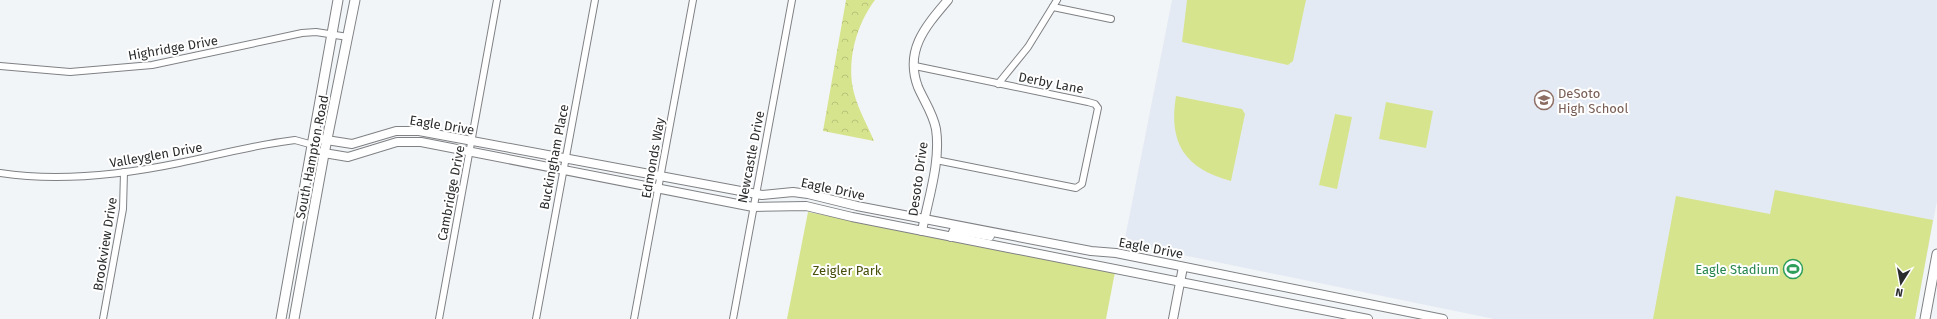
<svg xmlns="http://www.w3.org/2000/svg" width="1937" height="319" viewBox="0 0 1937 319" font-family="'Fira Sans',sans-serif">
  <defs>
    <pattern id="forest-crowns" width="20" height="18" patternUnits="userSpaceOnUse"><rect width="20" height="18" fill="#d7e48e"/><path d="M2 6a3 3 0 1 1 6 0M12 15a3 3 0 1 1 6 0" fill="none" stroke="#b9c47b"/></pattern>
  </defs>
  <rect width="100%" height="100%" fill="#f2f5f8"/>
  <path fill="#e4eaf4" d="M1172,0h765v201l-22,118h-421l-370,-76z"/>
  <g fill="#d7e48e">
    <path d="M1187,0h119l-13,61 -5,4 -106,-23z"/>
    <path d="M1176,96l66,13 3,5 -14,67c-46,-12 -63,-38 -55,-85z"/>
    <path d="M1386,102l47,9 -7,37 -47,-9z"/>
    <path d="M1335,114l17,3 -15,72 -18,-4z"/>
    <path d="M1775,190l158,30 -18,99h-262l23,-123 94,18z"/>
    <path d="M808,212l307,60 -9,47h-319z"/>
  </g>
  <path fill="url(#forest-crowns)" d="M846,0h29c-19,25 -29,62 -21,93 4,16 14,33 20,48l-51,-10z"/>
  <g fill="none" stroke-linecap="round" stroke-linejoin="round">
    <g stroke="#7f8184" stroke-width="8">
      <g id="minor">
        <path d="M1053,7l58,12"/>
        <path d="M0,66l70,6 82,-7 150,-32 14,-1 32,5"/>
        <path d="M915,66l173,36 7,2 3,4 -16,76 -6,4 -140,-28"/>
        <path d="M998,84l30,-37 29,-47"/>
        <path d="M0,173c59,9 121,2 179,-10 34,-7 67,-16 102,-21l14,-2 18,5"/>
        <path d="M103,319l20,-110 1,-37"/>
        <path d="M439,319l58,-319"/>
        <path d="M536,319l59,-319"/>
        <path d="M634,319l59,-319"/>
        <path d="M733,319l59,-319"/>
      </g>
    </g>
    <g stroke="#7f8184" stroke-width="10">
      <g id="tertiary">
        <path d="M922,231c6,-32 19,-69 14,-102 -3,-16 -12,-28 -18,-42 -14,-37 8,-61 30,-87"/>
        <path d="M951,237l3,-7 36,6"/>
        <path d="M1173,319l10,-52"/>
        <path d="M1368,319l-516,-102 -46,-11 -53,1 -332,-65h-24l-49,15 -30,-5 -5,-7 7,-6 32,5 44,-13h23l343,64 31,-3 15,2 49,12 234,45 25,2 327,66"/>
      </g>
    </g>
    <g stroke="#7f8184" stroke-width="11">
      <g id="secondary">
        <path d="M281,319l57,-319"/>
        <path d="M294,319l30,-165 31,-154"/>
        <path d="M1925,319l12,-65"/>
      </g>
    </g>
    <use href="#minor" stroke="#fff" stroke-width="6"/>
    <use href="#tertiary" stroke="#fff" stroke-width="8"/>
    <use href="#secondary" stroke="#fff" stroke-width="9"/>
  </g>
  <defs>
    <g id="school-ring" transform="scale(1)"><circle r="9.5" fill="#fff" stroke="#8d6e63" stroke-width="1.5"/><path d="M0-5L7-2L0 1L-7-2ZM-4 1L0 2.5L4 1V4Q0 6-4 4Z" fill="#8d6e63"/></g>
    <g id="stadium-ring" transform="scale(1)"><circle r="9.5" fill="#fff" stroke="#2e9e5b" stroke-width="1.5"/><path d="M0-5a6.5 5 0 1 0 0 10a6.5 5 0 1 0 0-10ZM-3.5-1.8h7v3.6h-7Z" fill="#2e9e5b"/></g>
  </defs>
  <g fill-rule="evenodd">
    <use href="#school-ring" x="1544" y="100"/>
    <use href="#stadium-ring" x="1793" y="269"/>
  </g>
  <g text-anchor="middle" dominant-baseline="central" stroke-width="4" stroke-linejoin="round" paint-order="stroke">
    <g font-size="13" fill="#2b2c2d" stroke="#fff">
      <text transform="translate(173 48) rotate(-10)">Highridge Drive</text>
      <text transform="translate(1051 83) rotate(11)">Derby Lane</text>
      <text transform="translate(442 125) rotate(9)">Eagle Drive</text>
      <text transform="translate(156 155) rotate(-10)">Valleyglen Drive</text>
      <text transform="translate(312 157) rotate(-79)">South Hampton Road</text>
      <text transform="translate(554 157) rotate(-79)">Buckingham Place</text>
      <text transform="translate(751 157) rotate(-79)">Newcastle Drive</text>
      <text transform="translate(653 158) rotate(-80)">Edmonds Way</text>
      <text transform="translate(918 179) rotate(-82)">Desoto Drive</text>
      <text transform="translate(833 189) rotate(12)">Eagle Drive</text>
      <text transform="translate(451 193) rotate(-79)">Cambridge Drive</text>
      <text transform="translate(105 244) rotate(-81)">Brookview Drive</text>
      <text transform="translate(1151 248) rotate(11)">Eagle Drive</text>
    </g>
    <g font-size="13" fill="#785e54" stroke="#fff" text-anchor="start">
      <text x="1558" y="93">DeSoto<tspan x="1558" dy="15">High School</tspan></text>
    </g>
    <g font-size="13" fill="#27864d" stroke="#fff" text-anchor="end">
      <text x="1779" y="269">Eagle Stadium</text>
    </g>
    <g font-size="13" fill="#49500a" stroke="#fff">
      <text x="847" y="270">Zeigler Park</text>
    </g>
  </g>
  <g transform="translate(1901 283) rotate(191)" stroke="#ffffff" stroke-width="3" paint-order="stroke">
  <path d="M0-3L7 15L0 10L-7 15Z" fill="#2b2c2d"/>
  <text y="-6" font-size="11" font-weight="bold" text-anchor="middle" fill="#2b2c2d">N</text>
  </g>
</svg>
